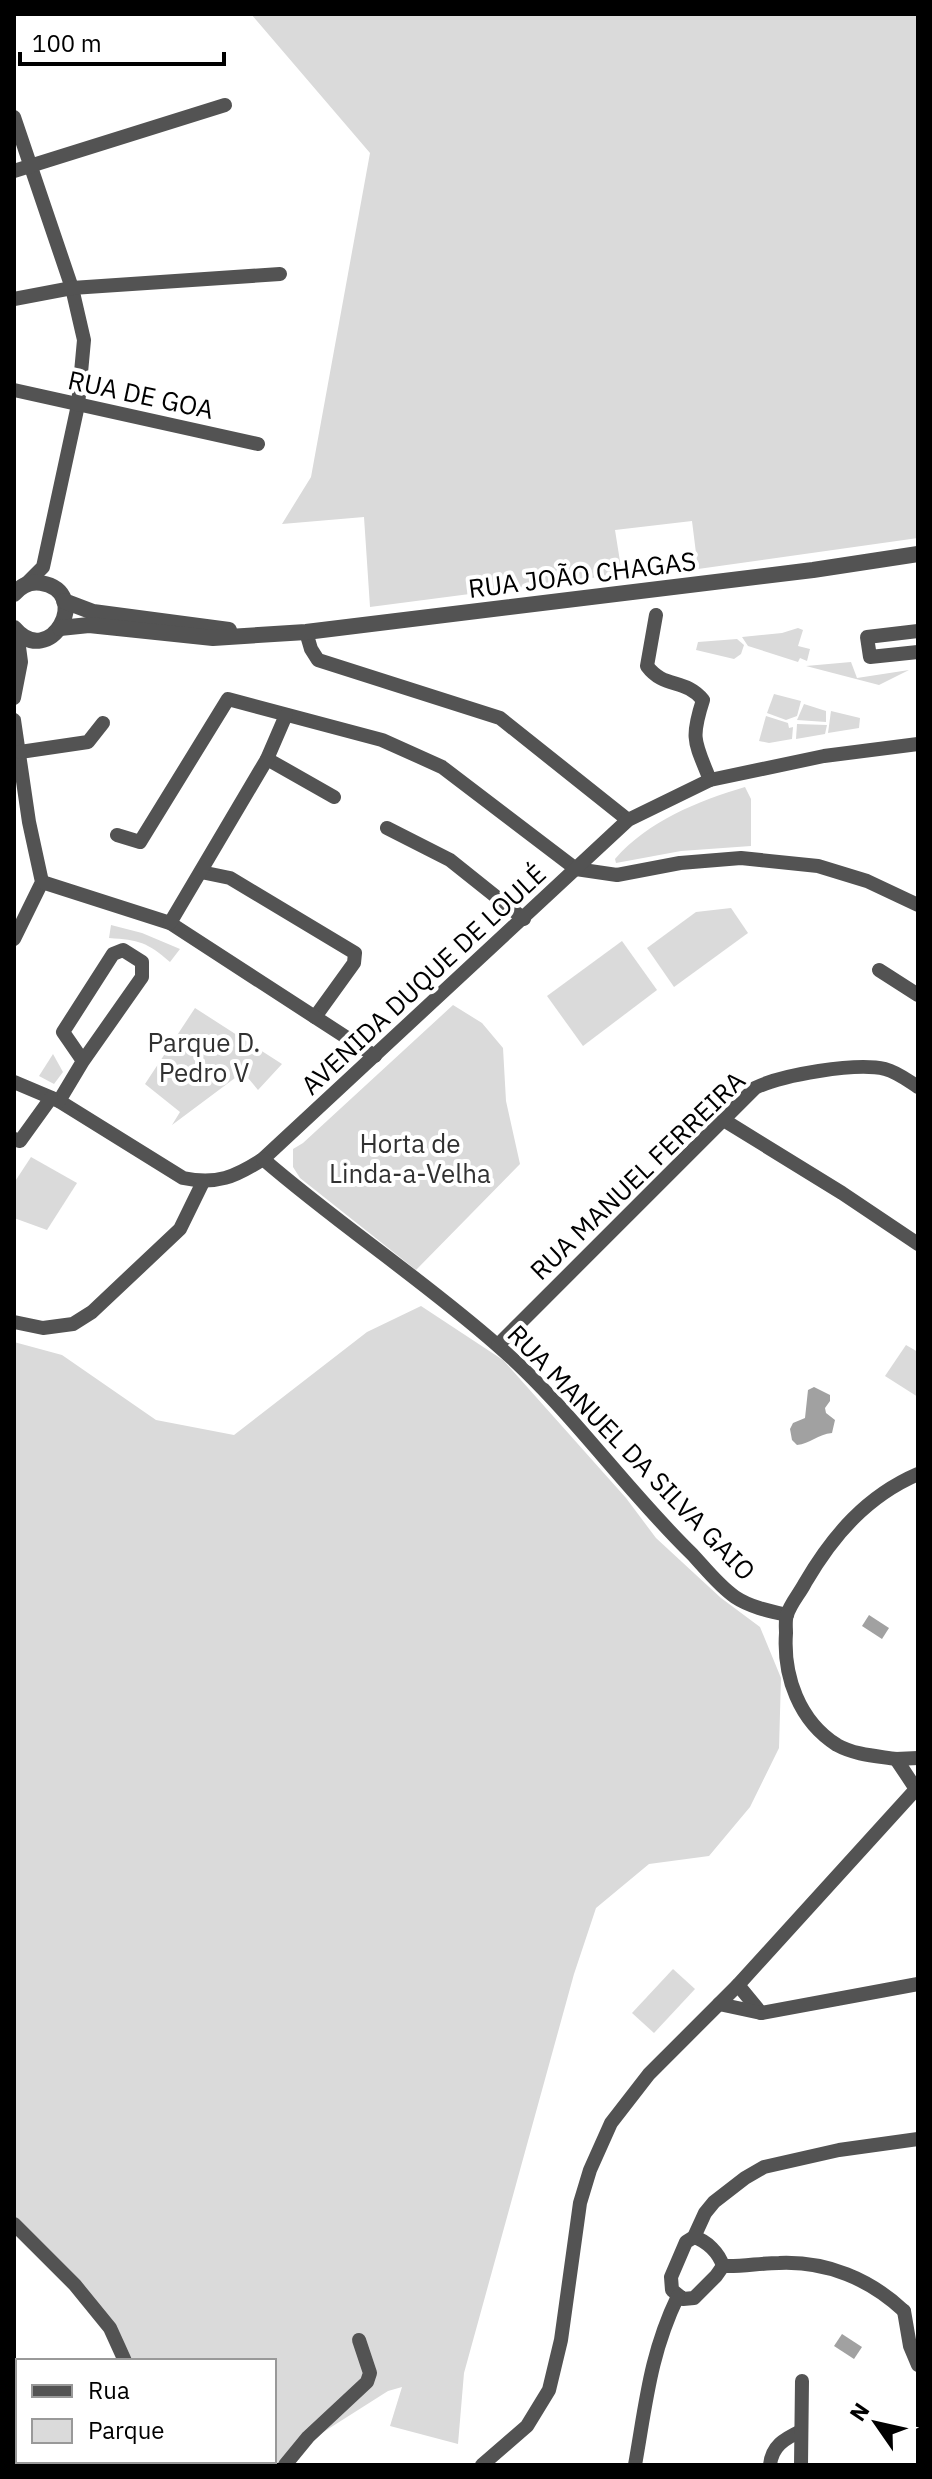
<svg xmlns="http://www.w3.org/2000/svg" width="932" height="2479" viewBox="0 0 932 2479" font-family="'IBM Plex Sans',sans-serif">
  <rect width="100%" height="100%" fill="#fff"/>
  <g fill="#dadada">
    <path d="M251,14h667v524l-220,31 -6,-48 -77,9 7,44 -252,33 -6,-90 -82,7 29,-47 59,-324z"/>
    <path d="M798,628l5,2 -5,16 12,3 -3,12 -7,-3 -2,4 -50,-16 -6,-9 40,-4z"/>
    <path d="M737,639l7,6 -3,9 -7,5 -38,-9 2,-8z"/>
    <path d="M851,662l6,16 52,-8 -30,15 -73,-19z"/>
    <path d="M774,694l27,7 -4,15 -11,4 -19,-7z"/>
    <path d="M804,704l22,7v11l-29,-2z"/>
    <path d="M831,711l29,7 -1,10 -31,5z"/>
    <path d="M766,716l22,7 1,5 4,-1 -1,12 -23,4 -10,-2z"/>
    <path d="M797,724l30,1 -2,9 -29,5z"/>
    <path d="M745,787l6,12v47l-70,5 -65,12 -1,-4c33,-38 83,-58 130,-72z"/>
    <path d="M731,908l17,25 -74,54 -27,-39 49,-36z"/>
    <path d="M111,925l31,8 38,16 -10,13c-23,-20 -31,-22 -61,-24z"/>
    <path d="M622,941l35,49 -74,56 -36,-50z"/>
    <path d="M453,1005l29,18 21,25 3,53 14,63 -104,106 -116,-92 -7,-11v-18l10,-6z"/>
    <path d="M195,1008l87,56 -24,26 -15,-18 -71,53 8,-13 -35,-28z"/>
    <path d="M53,1054l10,18 -9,12 -15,-8z"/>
    <path d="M31,1157l46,26 -30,47 -33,-12v-35z"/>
    <path d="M421,1306l82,54 123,138 30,40 65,60 39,29 21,51 -2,70 -29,59 -41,49 -60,8 -53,44 -22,66 -110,399 -6,71 -68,-18 12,-39 -14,4 -104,66 -5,8h-96l-2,-4h93v-100h-141c-28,-59 -74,-101 -119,-146v-873l48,13 94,65 78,15 133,-103z"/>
    <path d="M906,1345l12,7v45l-33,-21z"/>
    <path d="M673,1969l22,20 -41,44 -22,-20z"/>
  </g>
  <g fill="#a1a1a1">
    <path d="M814,1387l16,8v6l-5,7 1,5 9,7 -3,13c-14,1 -22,11 -35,12l-5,-5 -2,-11 3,-6 12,-5 3,-28z"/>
    <path d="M869,1615l20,13 -7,11 -20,-13z"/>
    <path d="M842,2334l20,13 -8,12 -20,-13z"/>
  </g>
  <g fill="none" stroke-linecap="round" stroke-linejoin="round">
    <g stroke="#535353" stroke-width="14">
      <path d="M14,117l58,171 12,52 -6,65 -35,162 -17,17"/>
      <path d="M14,171l211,-66"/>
      <path d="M14,299l58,-11 208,-14"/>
      <path d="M14,390l244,54"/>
      <path d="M656,615l-9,51c17,23 38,12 56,34 -13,40 -8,42 7,80"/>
      <path d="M918,631l-51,6 3,20 48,-5"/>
      <path d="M306,632l5,17 7,11 182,58 128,102"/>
      <path d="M14,698l7,-36 -4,-30"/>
      <path d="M14,720l15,102 13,60 -28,57"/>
      <path d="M20,752l68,-10 15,-19"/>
      <path d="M267,759l67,38"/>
      <path d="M387,828l63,32 74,59"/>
      <path d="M117,835l23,7 88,-143 154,41 60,27 134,102 41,6 63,-12 61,-5 77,8 49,15 51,24"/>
      <path d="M201,872l29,6 125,75 -1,10 -39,54"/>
      <path d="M42,882l128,41 205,133"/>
      <path d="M170,923l97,-164 19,-44"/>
      <path d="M879,970l39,25"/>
      <path d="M14,1082l45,19 124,77c34,7 52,-1 80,-19l365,-339 82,-40 114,-24 94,-12"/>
      <path d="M59,1101l24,-40 59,-84v-15l-19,-12 -10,4 -50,78 20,29"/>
      <path d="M722,1119l120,74 76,51"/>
      <path d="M14,1139l6,2 31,-43"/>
      <path d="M263,1159c75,65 159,120 234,186 72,62 126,142 195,209 13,14 27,32 43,43 15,10 34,14 52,18"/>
      <path d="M14,1322l29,6 30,-4 19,-12 88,-83 23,-47"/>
      <path d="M498,1345l257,-257c26,-13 101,-26 130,-19 12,3 22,11 33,18"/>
      <path d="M896,1759c-19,-3 -41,-4 -59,-14 -38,-24 -54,-69 -51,-112 0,-5 -1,-13 1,-18 3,-11 13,-22 18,-32 28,-48 62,-87 113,-109"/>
      <path d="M916,1789l-20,-30 22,-1"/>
      <path d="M738,1985l23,28"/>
      <path d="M719,2004l42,9 157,-29"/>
      <path d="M14,2224l61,61 35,43 15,33"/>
      <path d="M694,2237c13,4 25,16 29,29"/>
      <path d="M723,2266l-7,10 -22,22 -11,1 -11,-9 -1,-13 15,-35 8,-5 11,-24 9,-11 31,-24 19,-11 75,-17 79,-11"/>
      <path d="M723,2266c19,1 37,-3 56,-3 48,-2 91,16 125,48"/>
      <path d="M904,2311l6,35 8,19"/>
      <path d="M173,2461l2,4"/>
      <path d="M285,2465l23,-28 59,-55 3,-9 -11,-33"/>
      <path d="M482,2465l45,-39 22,-36 12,-50 19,-137 10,-33 21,-47 38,-49 89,-89 180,-198"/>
      <path d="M635,2465c11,-62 15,-111 43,-169"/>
      <path d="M770,2465c2,-19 14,-26 31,-34"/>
      <path d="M801,2465l1,-84"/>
    </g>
    <g stroke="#535353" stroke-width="16">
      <path d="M14,594c7,-8 16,-13 27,-11 53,9 9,88 -27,45"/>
      <path d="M64,601l29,11 136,18"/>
      <path d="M60,628l29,-3 124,13 93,-6 507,-62 105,-16"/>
    </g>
  </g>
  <g text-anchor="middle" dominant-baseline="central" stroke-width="8" stroke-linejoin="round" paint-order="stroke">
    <g font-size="26" fill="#000" stroke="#fff">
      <text transform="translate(141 394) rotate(12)">RUA DE GOA</text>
      <text transform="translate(582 574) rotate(-7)">RUA JOÃO CHAGAS</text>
      <text transform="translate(423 979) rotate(-43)">AVENIDA DUQUE DE LOULÉ</text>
      <text transform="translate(637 1175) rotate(-44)">RUA MANUEL FERREIRA</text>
      <text transform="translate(632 1452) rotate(46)">RUA MANUEL DA SILVA GAIO</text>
    </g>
    <g font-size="26" fill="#313131" stroke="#fff">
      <text x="204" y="1042">Parque D.<tspan x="204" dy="30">Pedro V</tspan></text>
      <text x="410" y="1143">Horta de<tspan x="410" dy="30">Linda-a-Velha</tspan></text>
    </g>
  </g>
  <rect width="932" height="2479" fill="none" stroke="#000000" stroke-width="32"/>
  <rect x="16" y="2359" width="260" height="104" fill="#ffffff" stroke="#999999" stroke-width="2"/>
  <rect x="32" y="2385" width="40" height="12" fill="#535353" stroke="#999999" stroke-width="2"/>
  <text x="88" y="2399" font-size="24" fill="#000000">Rua</text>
  <rect x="32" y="2419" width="40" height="24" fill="#dadada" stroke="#999999" stroke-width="2"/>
  <text x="88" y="2439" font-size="24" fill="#000000">Parque</text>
  <g transform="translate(876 2423) rotate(304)" stroke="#ffffff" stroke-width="6" paint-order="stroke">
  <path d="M0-6L14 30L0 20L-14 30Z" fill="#000000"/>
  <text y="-12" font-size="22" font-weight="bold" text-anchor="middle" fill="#000000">N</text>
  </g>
  <path d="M20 52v12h204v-12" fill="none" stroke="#000000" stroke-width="4"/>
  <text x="32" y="52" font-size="24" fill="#000000" stroke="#ffffff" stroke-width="6" paint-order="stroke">100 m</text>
</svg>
